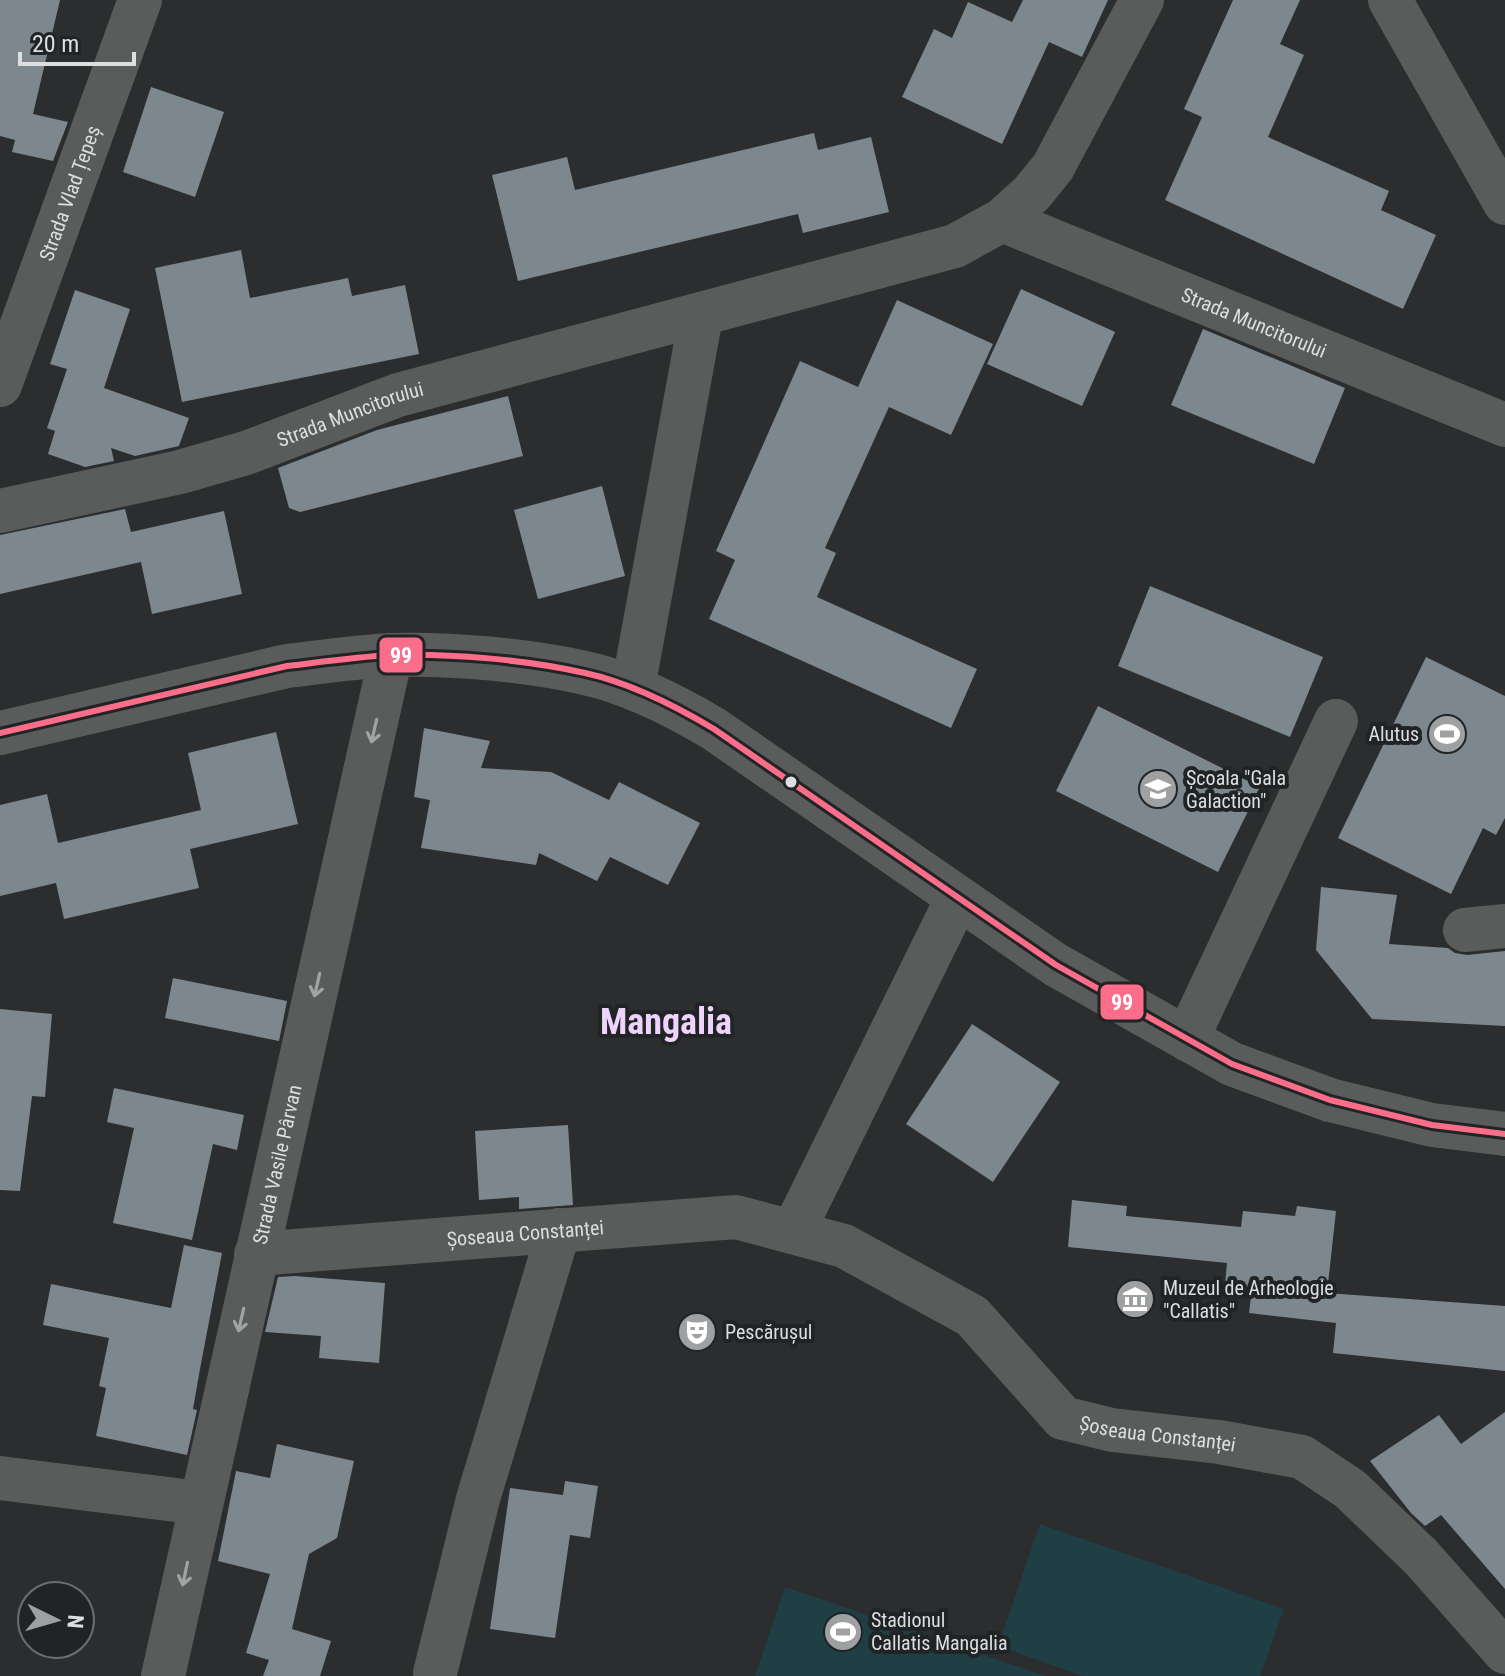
<svg xmlns="http://www.w3.org/2000/svg" width="1505" height="1676" viewBox="0 0 1505 1676" font-family="'Roboto Condensed',sans-serif">
  <rect width="100%" height="100%" fill="#2b2d2e"/>
  <g fill="#1f3f44">
    <path d="M1040,1524l244,85 -24,67h-177l-85,-30z"/>
    <path d="M785,1587l261,89h-291z"/>
  </g>
  <g fill="#7c888e">
    <path d="M0,0h60l-27,114 35,8 -15,39 -41,-9 3,-12 -15,-4z"/>
    <path d="M1023,0h85l-26,57 -33,-15 -47,102 -100,-47 32,-68 18,9 16,-36 44,20z"/>
    <path d="M1233,0h67l-20,44 24,11 -36,82 121,54 -8,19 55,25 -33,74 -238,-109 37,-83 -18,-8z"/>
    <path d="M151,87l73,25 -29,85 -72,-25z"/>
    <path d="M814,133l4,17 53,-13 18,75 -86,21 -5,-19 -280,67 -26,-106 75,-18 8,33z"/>
    <path d="M241,250l9,48 98,-20 4,18 53,-11 14,69 -237,48 -27,-134z"/>
    <path d="M1021,289l94,43 -33,74 -95,-42z"/>
    <path d="M75,290l55,19 -26,79 85,30 -10,28 -44,10 -24,-8 3,13 -29,6 -37,-13 7,-23 -8,-3 20,-59 -17,-5z"/>
    <path d="M897,300l96,44 -42,91 -62,-28 -64,141 11,5 -19,44 160,72 -26,59 -242,-109 26,-59 -19,-9 84,-190 58,26z"/>
    <path d="M1203,329l142,59 -31,76 -143,-59z"/>
    <path d="M508,396l15,60 -223,56 -11,-4 -11,-40 99,-38z"/>
    <path d="M602,486l23,90 -87,23 -24,-89z"/>
    <path d="M125,509l6,23 93,-21 18,83 -90,20 -11,-52 -141,32v-59z"/>
    <path d="M1150,586l173,71 -33,80 -172,-71z"/>
    <path d="M1426,657l79,39v122l-9,17 -13,-7 -32,66 -113,-56z"/>
    <path d="M1098,706l162,81 -42,85 -162,-81z"/>
    <path d="M424,728l66,13 -9,27 70,4 58,28 10,-18 81,41 -32,62 -58,-28 -13,24 -58,-28 -3,12 -115,-17 9,-48 -16,-3z"/>
    <path d="M276,732l22,92 -108,25 9,39 -135,31 -8,-36 -56,13v-91l47,-11 11,49 143,-33 -13,-57z"/>
    <path d="M1321,887l76,8 -8,49 59,4 7,5 12,2 38,-4v75l-133,-7 -56,-69z"/>
    <path d="M173,978l114,23 -8,40 -114,-23z"/>
    <path d="M0,1009l52,5 -7,83 -13,-1 -12,95 -20,-1z"/>
    <path d="M972,1024l88,58 -67,100 -87,-58z"/>
    <path d="M114,1088l130,27 -7,35 -24,-6 -21,96 -79,-17 21,-95 -27,-6z"/>
    <path d="M568,1125l5,80 -54,4v-12l-40,3 -4,-69z"/>
    <path d="M1072,1200l55,6 -1,10 115,11 2,-16 52,5 2,-10 39,5 -9,82 178,13v65l-172,-18 3,-30 -87,-10 3,-25 19,1 -46,-4 2,-22 -159,-16z"/>
    <path d="M184,1245l38,8 -22,116 -7,40 4,1 -10,45 -91,-19 10,-48 -7,-2 10,-48 -66,-13 8,-41 120,24z"/>
    <path d="M295,1276l90,7 -6,80 -60,-5 2,-22 -56,-4 13,-55z"/>
    <path d="M1505,1412v177l-64,-74 -16,11 -14,-13 -41,-52 69,-46 22,29z"/>
    <path d="M277,1444l77,17 -17,77 -28,16 -17,75 39,12 -11,35h-57l6,-16 -23,-7 24,-79 -52,-13 18,-90 34,7z"/>
    <path d="M565,1481l33,5 -8,52 -20,-3 -15,103 -65,-9 20,-141 53,7z"/>
  </g>
  <g fill="none" stroke-linecap="round" stroke-linejoin="round">
    <g stroke="#5a5b5b" stroke-width="44">
      <path d="M1390,0l115,203"/>
      <path id="s1" d="M1002,220l503,205"/>
      <path id="s2" d="M0,385l140,-385"/>
      <path id="s3" d="M0,511l180,-39 66,-19 152,-58 557,-149 47,-26 30,-27 21,-26 89,-167"/>
      <path d="M633,688l68,-372"/>
      <path d="M1465,930l40,-4"/>
      <path d="M1187,1039l149,-318"/>
      <path d="M793,1232l164,-333"/>
      <path id="s4" d="M256,1254l480,-37 108,29 128,70 91,102 49,12 107,12 83,15 48,32 71,68 84,95"/>
      <path d="M0,1478l200,25"/>
      <path d="M435,1673l43,-174 81,-269"/>
      <path id="s5" d="M163,1676l228,-1021"/>
    </g>
    <path stroke="#5a5b5b" stroke-width="44" d="M0,733l287,-67c34,-4 69,-9 104,-11 58,-2 137,5 194,18 46,10 89,32 129,56l342,236 176,99 98,36 102,25 73,9"/>
    <g stroke="#212425" stroke-width="12">
      <path id="bus-1" d="M0,733l287,-67c34,-4 69,-9 104,-11 58,-2 137,5 194,18 46,10 89,32 129,56l342,236 176,99 98,36 102,25 73,9"/>
    </g>
    <use href="#bus-1" stroke="#fb6d88" stroke-width="6"/>
  </g>
  <defs><path id="oneway-shaft" d="M-6 0H5M1.5-3L5.5 0L1.5 3" fill="none" stroke-width="1.6" stroke-linecap="round" stroke-linejoin="round" transform="scale(2)"/></defs>
  <g stroke="#a2a3a4">
    <use href="#oneway-shaft" transform="translate(374 731) rotate(103)"/>
    <use href="#oneway-shaft" transform="translate(317 985) rotate(103)"/>
    <use href="#oneway-shaft" transform="translate(241 1320) rotate(103)"/>
    <use href="#oneway-shaft" transform="translate(185 1574) rotate(102)"/>
  </g>
  <defs>
    <g id="stadium-disc" transform="scale(2)"><circle r="9.5" fill="#9ea0a1" stroke="#212425"/><path d="M0-5a6.5 5 0 1 0 0 10a6.5 5 0 1 0 0-10ZM-3.5-1.8h7v3.6h-7Z" fill="#fff"/></g>
    <g id="school-disc" transform="scale(2)"><circle r="9.5" fill="#9ea0a1" stroke="#212425"/><path d="M0-5L7-2L0 1L-7-2ZM-4 1L0 2.5L4 1V4Q0 6-4 4Z" fill="#fff"/></g>
    <g id="museum-disc" transform="scale(2)"><circle r="9.5" fill="#9ea0a1" stroke="#212425"/><path d="M0-6L6-3V-2H-6V-3ZM-5-1h2V3h-2ZM-1-1h2V3h-2ZM3-1h2V3H3ZM-6 4H6V6H-6Z" fill="#fff"/></g>
    <g id="theatre-disc" transform="scale(2)"><circle r="9.5" fill="#9ea0a1" stroke="#212425"/><path d="M-5-5.5Q0-4 5-5.5V0Q5 5 0 6Q-5 5-5 0ZM-3.3-2.5H-1v1.5H-3.3ZM1-2.5H3.3v1.5H1ZM-2.8 1Q0 5.5 2.8 1Z" fill="#fff"/></g>
  </defs>
  <g fill-rule="evenodd">
    <use href="#stadium-disc" x="1447" y="734"/>
    <use href="#school-disc" x="1158" y="789"/>
    <use href="#museum-disc" x="1135" y="1299"/>
    <use href="#theatre-disc" x="697" y="1332"/>
    <use href="#stadium-disc" x="843" y="1632"/>
  </g>
  <circle fill="#dcdedf" stroke="#212425" stroke-width="3" cx="791" cy="782" r="7"/>
  <g text-anchor="middle" dominant-baseline="central" stroke-width="8" stroke-linejoin="round" paint-order="stroke">
    <g font-size="20" fill="#dcdedf" stroke="#212425">
      <text stroke="none"><textPath href="#s2" startOffset="204">Strada Vlad Țepeș</textPath></text>
      <text stroke="none"><textPath href="#s1" startOffset="272">Strada Muncitorului</textPath></text>
      <text stroke="none"><textPath href="#s3" startOffset="364">Strada Muncitorului</textPath></text>
      <text stroke="none"><textPath href="#s5" startOffset="524">Strada Vasile Pârvan</textPath></text>
      <text stroke="none"><textPath href="#s4" startOffset="270">Șoseaua Constanței</textPath></text>
      <text stroke="none"><textPath href="#s4" startOffset="972">Șoseaua Constanței</textPath></text>
    </g>
    <g font-size="20" fill="#dcdedf" stroke="#212425" text-anchor="start">
      <text x="1419" y="734" text-anchor="end">Alutus</text>
      <text x="1186" y="778">Școala "Gala<tspan x="1186" dy="23">Galaction"</tspan></text>
      <text x="1163" y="1288">Muzeul de Arheologie<tspan x="1163" dy="23">"Callatis"</tspan></text>
      <text x="725" y="1332">Pescărușul</text>
      <text x="871" y="1620">Stadionul<tspan x="871" dy="23">Callatis Mangalia</tspan></text>
    </g>
    <g font-size="36" font-weight="bold" fill="#eed4fc" stroke="#212425">
      <text x="666" y="1022">Mangalia</text>
    </g>
  </g>
  <g stroke="#212425" stroke-width="3">
    <rect x="378" y="636" width="46" height="38" rx="8" fill="#fb6d88"/>
    <rect x="1099" y="983" width="46" height="38" rx="8" fill="#fb6d88"/>
  </g>
  <g font-size="22" text-anchor="middle" font-weight="bold" fill="#fff">
    <text x="401" y="663">99</text>
    <text x="1122" y="1010">99</text>
  </g>
  <g transform="translate(56 1620) rotate(95)"><circle r="38" fill="#212425" stroke="#6c6e6f" stroke-width="2"/>
  <path d="M0-6L14 30L0 20L-14 30Z" fill="#9ea0a1"/>
  <text y="-12" font-size="22" font-weight="bold" text-anchor="middle" fill="#dcdedf">N</text>
  </g>
  <path d="M20 52v12h114v-12" fill="none" stroke="#dcdedf" stroke-width="4"/>
  <text x="32" y="52" font-size="24" fill="#dcdedf" stroke="#212425" stroke-width="6" paint-order="stroke">20 m</text>
</svg>
